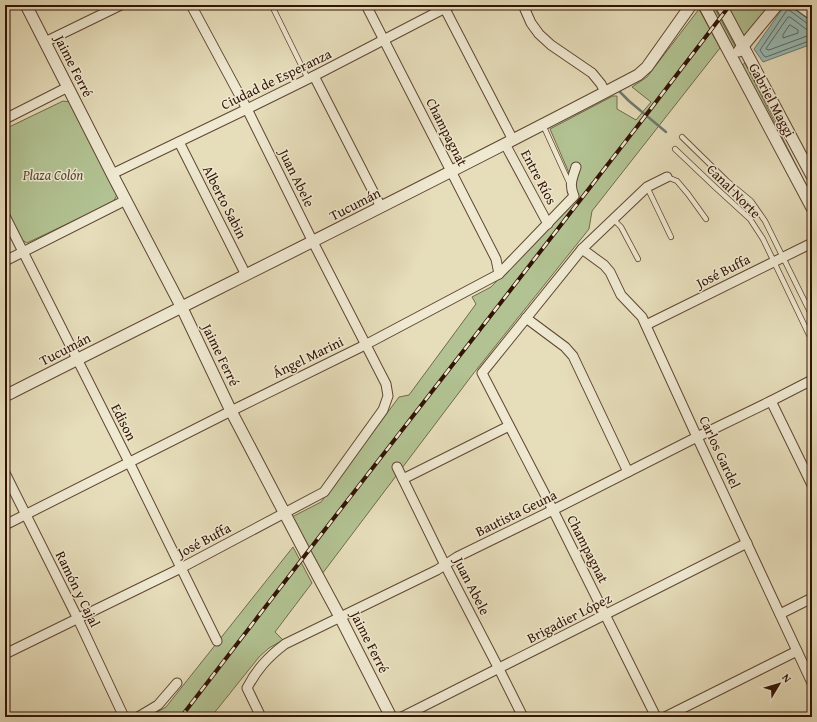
<svg xmlns="http://www.w3.org/2000/svg" width="817" height="722" viewBox="0 0 817 722" font-family="'Gentium Book Plus',serif">
  <rect width="100%" height="100%" fill="#e6ddba"/>
  <filter id="stains"><feTurbulence type="fractalNoise" baseFrequency=".005" numOctaves="4"/><feColorMatrix values="0 0 0 0 .2 0 0 0 0 .09 0 0 0 0 .02 0 0 0 .5 -.17"/></filter>
  <radialGradient id="worn" r=".72"><stop offset=".6" stop-color="#630" stop-opacity="0"/><stop offset="1" stop-color="#630" stop-opacity=".3"/></radialGradient>
  <g fill="#b2c292" stroke="#726a4b">
    <path d="M709,5h4l23,43 -4,1z"/>
    <path d="M725,5h46l-27,35z"/>
    <path d="M699,9l21,39 -128,163 -3,18 -116,145 -151,200 -32,-56 31,-16 78,-105 10,-2 67,-91 -4,-7 19,-10 88,-91 -29,-67 63,-33h4v13l19,11 15,-18 -19,-15 15,-10z"/>
    <path d="M745,63l61,122 -4,2 -60,-122z"/>
    <path d="M63,101l7,1 47,93 -4,7 -86,41 -7,-4 -15,-30v-80z"/>
    <path d="M293,547l19,36 -37,49 8,8 -14,8 -10,9 -48,60h-63l18,-10z"/>
  </g>
  <path fill="#97bbb6" stroke="#6f786f" d="M785,5h4l23,17v22l-49,18 -9,-13z"/>
  <g fill="none" stroke-linecap="round" stroke-linejoin="round">
    <g stroke="#64675d" stroke-width="1">
      <path d="M790,25l8,5v3l-15,5v-3z"/>
      <path d="M812,25l-4,-1 -19,-14h-2l-27,40 4,6 2,1 43,-16 3,-1"/>
      <path d="M812,30l-6,-1 -16,-12h-2l-21,30 -1,2 3,1 38,-14 5,-1"/>
    </g>
    <path stroke="#6f786f" stroke-width="2.5" d="M620,92l9,9 37,31"/>
    <g stroke="#5f4632" stroke-width="6">
      <g id="service">
        <path d="M274,10l34,69"/>
        <path d="M543,125l25,55 2,4"/>
        <path d="M682,137l45,44 24,20 14,20 47,95"/>
        <path d="M675,149l40,38 35,32 13,20 49,102"/>
        <path d="M667,177l10,4 11,13 18,25"/>
        <path d="M647,187l24,50"/>
        <path d="M613,219l8,8 17,32"/>
      </g>
    </g>
    <g stroke="#5f4632" stroke-width="11">
      <g id="minor">
        <path d="M366,5l130,254 3,15"/>
        <path d="M523,5l8,18 8,11 12,11 41,28 9,11 4,8"/>
        <path d="M798,5l14,10"/>
        <path d="M445,9l68,131"/>
        <path d="M45,42l76,-37"/>
        <path d="M314,76l67,131"/>
        <path d="M5,119l63,-32"/>
        <path d="M179,142l67,133"/>
        <path d="M505,144l43,80"/>
        <path d="M112,174l135,-65 67,-33 137,-71"/>
        <path d="M5,216l124,246 88,179"/>
        <path d="M582,249l22,16 6,7 11,23 21,22 55,120 115,246"/>
        <path d="M5,261l121,-61"/>
        <path d="M526,318l39,29 8,9 55,116"/>
        <path d="M646,325l166,-82"/>
        <path d="M771,401l41,84"/>
        <path d="M397,467l48,98 54,104 24,48"/>
        <path d="M5,473l73,146 46,98"/>
        <path d="M403,479l106,-53"/>
        <path d="M5,525l226,-114 134,-66 134,-71 75,-78c-5,-11 -2,-17 2,-29"/>
        <path d="M780,614l32,-16"/>
        <path d="M5,654l176,-86 143,-76 59,-82 5,-14 -2,-12 -73,-142 -66,-133 -56,-104"/>
        <path d="M138,717l20,-12 19,-22"/>
        <path d="M261,717l-14,-29c10,-19 21,-31 38,-44l152,-74 20,-13 96,-47 144,-73 74,-36 41,-21"/>
        <path d="M402,717l345,-174"/>
        <path d="M656,717l-103,-207 -71,-137 100,-124 65,-62 20,-10"/>
        <path d="M665,717l132,-66"/>
      </g>
    </g>
    <g stroke="#5f4632" stroke-width="13">
      <g id="tertiary">
        <path d="M26,5l86,169 70,134 49,103 75,143 34,63 51,100"/>
        <path d="M704,5l108,203"/>
        <path d="M721,5l91,171"/>
        <path d="M739,51l38,-46"/>
        <path d="M5,396c211,-107 424,-211 633,-321l9,-8 44,-62"/>
      </g>
    </g>
    <use href="#service" stroke="#efe9d2" stroke-width="4.5"/>
    <use href="#minor" stroke="#efe9d2" stroke-width="9"/>
    <use href="#tertiary" stroke="#efe9d2" stroke-width="11"/>
    <g stroke="#321304" stroke-width="4">
      <path id="rail" d="M181,717l125,-163 337,-435 87,-114"/>
    </g>
    <use href="#rail" stroke="#efe9d2" stroke-width="2.5" stroke-dasharray="8" stroke-linecap="butt"/>
  </g>
  <g text-anchor="middle" dominant-baseline="central" stroke-width="3" stroke-linejoin="round" paint-order="stroke">
    <g font-size="14" fill="#321304" stroke="#efe9d2">
      <text transform="translate(74 66) rotate(63)">Jaime Ferré</text>
      <text transform="translate(276 79) rotate(-26)">Ciudad de Esperanza</text>
      <text transform="translate(772 100) rotate(62)">Gabriel Maggi</text>
      <text transform="translate(447 132) rotate(63)">Champagnat</text>
      <text transform="translate(539 177) rotate(62)">Entre Ríos</text>
      <text transform="translate(297 178) rotate(64)">Juan Abele</text>
      <text transform="translate(734 191) rotate(45)">Canal Norte</text>
      <text transform="translate(225 202) rotate(63)">Alberto Sabin</text>
      <text transform="translate(355 204) rotate(-27)">Tucumán</text>
      <text transform="translate(723 271) rotate(-27)">José Buffa</text>
      <text transform="translate(65 349) rotate(-27)">Tucumán</text>
      <text transform="translate(221 355) rotate(64)">Jaime Ferré</text>
      <text transform="translate(308 357) rotate(-26)">Ángel Marini</text>
      <text transform="translate(124 422) rotate(63)">Edison</text>
      <text transform="translate(720 452) rotate(65)">Carlos Gardel</text>
      <text transform="translate(516 513) rotate(-26)">Bautista Geuna</text>
      <text transform="translate(204 540) rotate(-28)">José Buffa</text>
      <text transform="translate(588 549) rotate(63)">Champagnat</text>
      <text transform="translate(472 586) rotate(63)">Juan Abele</text>
      <text transform="translate(78 589) rotate(64)">Ramón y Cajal</text>
      <text transform="translate(569 618) rotate(-27)">Brigadier López</text>
      <text transform="translate(370 642) rotate(63)">Jaime Ferré</text>
    </g>
    <g font-size="14" font-style="italic" fill="#58482f" stroke="#efe9d2">
      <text x="53" y="175">Plaza Colón</text>
    </g>
  </g>
  <rect width="817" height="722" fill="none" stroke="#e6ddba" stroke-width="20"/>
  <rect x="6" y="6" width="805" height="710" fill="none" stroke="#321304" stroke-width="2"/>
  <rect x="10" y="10" width="797" height="702" fill="none" stroke="#321304"/>
  <g transform="translate(779 684) rotate(52)" stroke="#efe9d2" stroke-width="3" paint-order="stroke">
  <path d="M0-3L7 15L0 10L-7 15Z" fill="#321304"/>
  <text y="-6" font-size="11" font-weight="bold" text-anchor="middle" fill="#321304">N</text>
  </g>
  <rect width="100%" height="100%" filter="url(#stains)"/>
  <rect width="100%" height="100%" fill="url(#worn)"/>
</svg>
